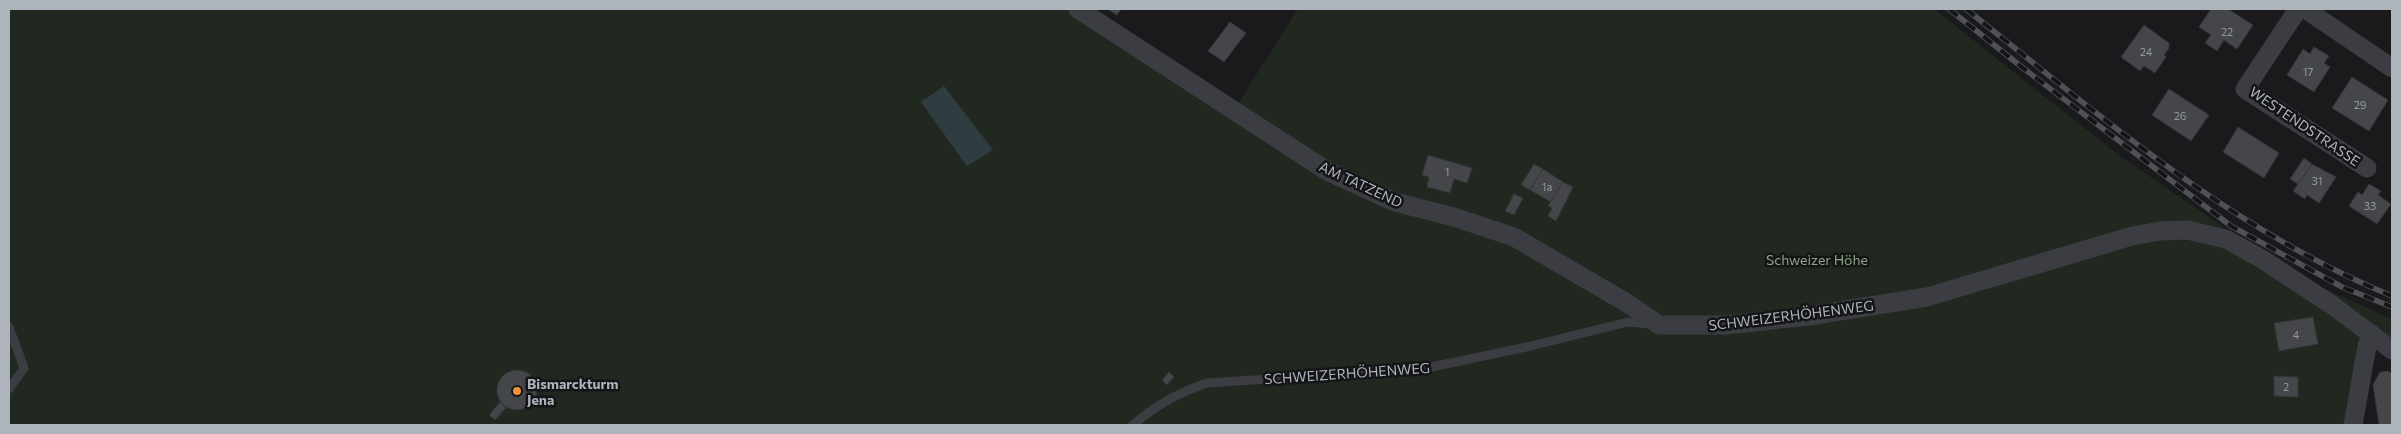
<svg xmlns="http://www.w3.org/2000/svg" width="2401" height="434" viewBox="0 0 2401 434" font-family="Commissioner,sans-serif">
  <rect width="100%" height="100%" fill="#1a1a1c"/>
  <g fill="#202820">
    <path d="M9,9h1061l261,157 -94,-61 61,-96h636l186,147 102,70 4,13 135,97 -13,62 -1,27h-2338z"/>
    <path d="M2316,285l76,34v22z"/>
  </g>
  <path fill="#2f3d41" d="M944,86l49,64 -26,16 -46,-64z"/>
  <g fill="#444649" stroke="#343538">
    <path d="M1107,9h18h-4l-4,6z"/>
    <path d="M2211,9h17l25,16 -16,24 -13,-9 -7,11 -12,-8 6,-8 -12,-8z"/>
    <path d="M1230,22l16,11 -22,29 -16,-11z"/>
    <path d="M2144,25l25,18v5l-5,7 2,2 -11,16 -11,-7 -4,5 -19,-14z"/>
    <path d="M2314,47l15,9 -5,7 6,4 -16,25 -27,-17 16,-26 7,5z"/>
    <path d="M2352,77l36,23 -19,31 -37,-23z"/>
    <path d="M2169,89l40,26 -18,26 -39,-26z"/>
    <path d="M2238,127l41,26 -15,25 -41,-26z"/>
    <path d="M1428,155l44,13 -5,15 -13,-4 -4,14 -23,-6 2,-10 -7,-2z"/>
    <path d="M2304,158l8,6 -14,20 -8,-5z"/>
    <path d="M1534,164l9,5 -13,21 -9,-5z"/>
    <path d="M2312,164l24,13 -17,26 -12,-8 -2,4 -12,-8z"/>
    <path d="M1543,169l20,13 -12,20 -21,-12z"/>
    <path d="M1563,182l10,5 -17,34 -8,-5 4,-8 -4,-2z"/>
    <path d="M2369,184l12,7 -3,4 13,9 -14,20 -28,-18 9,-14 4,3z"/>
    <path d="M1514,194l9,4 -9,17 -9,-4z"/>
    <path d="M2313,317l5,27 -39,7 -5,-28z"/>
    <circle cx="517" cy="390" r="20"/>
    <path d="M2388,371l4,3v51h-13l-6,-40 7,-13z"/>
    <path d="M1169,372l5,5 -7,8 -5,-5z"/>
    <path d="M2274,376l24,1v20l-24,-1z"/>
    <path d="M500,402l6,6 -11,12 -6,-5z"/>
  </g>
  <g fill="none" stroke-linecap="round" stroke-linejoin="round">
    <g stroke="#3b3d42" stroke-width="9">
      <path d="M9,327l15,41 -15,21"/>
      <path d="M1133,425c23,-20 45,-32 74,-42l215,-14 109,-23 97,-24 22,2"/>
    </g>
    <g stroke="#3b3d42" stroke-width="19">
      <path d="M1078,9l249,162 68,31 59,15 60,20 113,66 32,22h67l82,-9 119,-19 205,-61 28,-5 27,-1 39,9 36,20 70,46 60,45"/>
      <path d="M2298,9l-53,80 122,79"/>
      <path d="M2305,9l87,59"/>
      <path d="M2353,425l14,-79 5,-12"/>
    </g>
    <g stroke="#4e5257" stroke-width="5.5">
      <g id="rail">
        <path d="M1949,9l74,59 208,158 111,61 50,20"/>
        <path d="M1966,9c133,106 267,222 426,287"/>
      </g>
    </g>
    <use href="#rail" stroke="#151517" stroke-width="4" stroke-dasharray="11" stroke-linecap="butt"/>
  </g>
  <circle fill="#f4923a" stroke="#151517" stroke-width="2" cx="517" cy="391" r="5"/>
  <g text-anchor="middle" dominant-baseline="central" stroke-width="5" stroke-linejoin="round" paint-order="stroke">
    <g font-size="11" fill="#93989f">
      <text x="2227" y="31">22</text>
      <text x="2146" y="51">24</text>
      <text x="2308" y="71">17</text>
      <text x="2360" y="104">29</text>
      <text x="2180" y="115">26</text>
      <text x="1447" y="171">1</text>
      <text x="2317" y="180">31</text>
      <text x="1547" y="186">1a</text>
      <text x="2370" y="205">33</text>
      <text x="2296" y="334">4</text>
      <text x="2286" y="386">2</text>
    </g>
    <g font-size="14" fill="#adb4bc" stroke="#151517">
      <text transform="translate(2305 126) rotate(34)">WESTENDSTRASSE</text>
      <text transform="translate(1361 184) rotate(25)">AM TATZEND</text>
      <text transform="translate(1791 315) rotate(-7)">SCHWEIZERHÖHENWEG</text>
      <text transform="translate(1347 373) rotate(-4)">SCHWEIZERHÖHENWEG</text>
    </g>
    <g font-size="14" fill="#88a784" stroke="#151517">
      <text x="1817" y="259">Schweizer Höhe</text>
    </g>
    <g font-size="14" font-weight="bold" fill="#adb4bc" stroke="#151517" text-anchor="start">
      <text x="527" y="383">Bismarckturm<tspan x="527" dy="16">Jena</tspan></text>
    </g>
  </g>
  <rect width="2401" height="434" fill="none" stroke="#adb4bc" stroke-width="20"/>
</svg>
